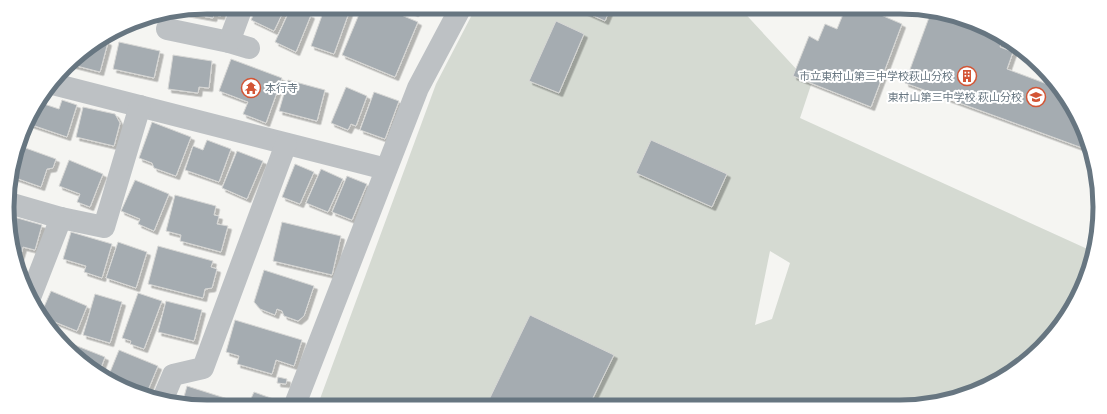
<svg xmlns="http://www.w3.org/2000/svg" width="1107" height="414" viewBox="0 0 1107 414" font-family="'IBM Plex Sans','Noto Sans JP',sans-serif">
  <defs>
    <filter id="shadow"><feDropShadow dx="3.5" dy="3.5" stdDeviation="0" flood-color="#0004"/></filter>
  </defs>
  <rect width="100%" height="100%" fill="#f5f5f2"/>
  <path fill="#d5dad2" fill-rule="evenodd" d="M476,7h263l72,78 -11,33 294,134 -1,7 -27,59 -34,39 -44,29 -62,19 -609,2 119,-323zM770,251l20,12 -18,56 -17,6z"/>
  <g fill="#a5acb1" stroke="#d7d7d5" filter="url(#shadow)">
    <path d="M207,7h16l-2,9 -7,-1 -1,3 -33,-6z"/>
    <path d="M257,7l28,1 -11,23 -23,-11z"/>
    <path d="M291,7l20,8 -15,37 -21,-10z"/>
    <path d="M325,7h26l-17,47 -23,-8z"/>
    <path d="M362,7h20l36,15 -23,55 -53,-22z"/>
    <path d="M400,7h18l-3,6z"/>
    <path d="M574,7h37l-6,14z"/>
    <path d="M846,7h38l-3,8 21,9 -31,83 -78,-31 16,-40 9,5 7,-17 12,5z"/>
    <path d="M933,11l15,6 1,-2 18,6 35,18 -2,8 13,5 -6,17 48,18 18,20 15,43 -183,-67 26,-71z"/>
    <path d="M933,11l19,3 15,7 -18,-6 -1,2z"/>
    <path d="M556,21l28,13 -25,59 -30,-12z"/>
    <path d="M103,40l5,2 -8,30 -31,-8 6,-8z"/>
    <path d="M119,42l41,9 -6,27 -41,-9z"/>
    <path d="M173,55l39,6 -3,27 -10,-1 -1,6 -30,-4z"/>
    <path d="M231,59l51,19 -16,45 -23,-9 5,-12 -29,-11z"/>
    <path d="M288,80l37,10 -8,31 -38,-10z"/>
    <path d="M346,87l21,9 -11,30 -5,-2 -3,6 -17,-7z"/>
    <path d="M374,92l25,9 -14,38 -25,-9z"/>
    <path d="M62,100l15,5 -10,32 -38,-13 9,-22 21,7z"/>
    <path d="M83,107l32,7 5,9 -6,23 -38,-9z"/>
    <path d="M152,122l39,15 -15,39 -22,-8 -2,-5 -13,-5z"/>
    <path d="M207,140l24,9 -12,33 -34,-12 8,-24 10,4z"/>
    <path d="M651,140l76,34 -15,33 -76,-34z"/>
    <path d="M20,146l36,13 -3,9 -6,1 -6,18 -31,-11z"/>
    <path d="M237,151l26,10 -16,38 -25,-11z"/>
    <path d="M69,160l34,14 -13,33 -13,-5 3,-8 -21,-8z"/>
    <path d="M295,164l19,8 -14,32 -18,-7z"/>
    <path d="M321,169l22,10 -15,33 -22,-9z"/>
    <path d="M347,176l20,8 -15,36 -20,-8z"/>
    <path d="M135,180l34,14 -15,37 -16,-7 2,-5 -19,-8z"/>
    <path d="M175,195l41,11 -2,9 5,1 -2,8 11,2 -7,26 -41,-11 1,-6 -15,-4z"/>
    <path d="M14,217l28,8 -7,25 -12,-3 -3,10 -5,-1 -4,-10 -1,-25z"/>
    <path d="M282,222l59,14 -9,39 -59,-14z"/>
    <path d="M71,232l41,12 -10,34 -18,-6 2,-6 -23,-7z"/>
    <path d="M118,242l29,10 -11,36 -30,-10z"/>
    <path d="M158,246l55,15 -2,6 6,2 -5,19 -7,1 -2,9 -55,-14z"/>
    <path d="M264,270l50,16 -10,30 -6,5 -14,-5 -2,-5 -5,-2 -2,6 -15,-6 -6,-7z"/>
    <path d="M51,291l36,15 -10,25 -37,-15z"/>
    <path d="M138,293l24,8 -18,48 -14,-5 1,-3 -9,-3z"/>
    <path d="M95,294l27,8 -12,41 -27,-8z"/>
    <path d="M166,301l36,9 -8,31 -36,-9z"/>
    <path d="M530,315l84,40 -25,51h-103z"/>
    <path d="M235,320l67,20 -8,26 -18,-6 -4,14 -35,-10 2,-8 -13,-4z"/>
    <path d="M62,340l43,17 -6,16 -14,-7z"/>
    <path d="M119,350l39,16 -12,29 -38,-18z"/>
    <path d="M278,377l9,2 -1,5 -9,-1z"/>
    <path d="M187,386l41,13 -2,8h-19l-25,-3z"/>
    <path d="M254,392l28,10 -2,5h-43l2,-6 9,4z"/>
  </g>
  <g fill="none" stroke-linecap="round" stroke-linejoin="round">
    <g stroke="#bdc1c4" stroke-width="22">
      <path d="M167,29l62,13 20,6"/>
      <path d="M229,42l13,-35"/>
      <path d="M53,84l333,85"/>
      <path d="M9,203l52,15 43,9 36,-121"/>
      <path d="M31,295l30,-77"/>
      <path d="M162,401l11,-26 30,-7 83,-224"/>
      <path d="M294,407l124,-319 43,-81"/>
    </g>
  </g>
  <defs>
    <g id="building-ring" transform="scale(1)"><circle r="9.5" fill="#fff" stroke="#d35535" stroke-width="1.5"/><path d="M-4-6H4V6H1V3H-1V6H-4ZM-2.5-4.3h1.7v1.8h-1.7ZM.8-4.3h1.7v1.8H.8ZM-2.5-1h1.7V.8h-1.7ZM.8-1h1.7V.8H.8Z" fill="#d35535"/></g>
    <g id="temple-ring" transform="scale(1)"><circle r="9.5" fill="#fff" stroke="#d35535" stroke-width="1.5"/><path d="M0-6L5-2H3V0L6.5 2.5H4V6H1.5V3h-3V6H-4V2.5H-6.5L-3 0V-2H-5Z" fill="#d35535"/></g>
    <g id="school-ring" transform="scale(1)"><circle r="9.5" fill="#fff" stroke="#d35535" stroke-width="1.5"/><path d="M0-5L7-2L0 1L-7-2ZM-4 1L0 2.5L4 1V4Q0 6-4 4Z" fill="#d35535"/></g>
  </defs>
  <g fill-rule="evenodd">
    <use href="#building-ring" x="967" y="76"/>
    <use href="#temple-ring" x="251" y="88"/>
    <use href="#school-ring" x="1036" y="97"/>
  </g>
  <g text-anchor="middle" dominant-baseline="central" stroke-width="4" stroke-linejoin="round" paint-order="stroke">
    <g font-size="11" fill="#677681" stroke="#fff" text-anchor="end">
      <text x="953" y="76">市立東村山第三中学校萩山分校</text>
      <text x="265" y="88" text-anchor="start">本行寺</text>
      <text x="1022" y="97">東村山第三中学校 萩山分校</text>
    </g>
  </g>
  <path d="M0 0H1107V414H0ZM207 14H900A193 193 0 0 1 1093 207V207A193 193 0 0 1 900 400H207A193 193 0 0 1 14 207V207A193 193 0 0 1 207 14Z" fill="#fff" fill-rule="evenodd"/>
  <path fill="none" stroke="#677681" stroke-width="5" d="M207 14H900A193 193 0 0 1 1093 207V207A193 193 0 0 1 900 400H207A193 193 0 0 1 14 207V207A193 193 0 0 1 207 14Z"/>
</svg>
